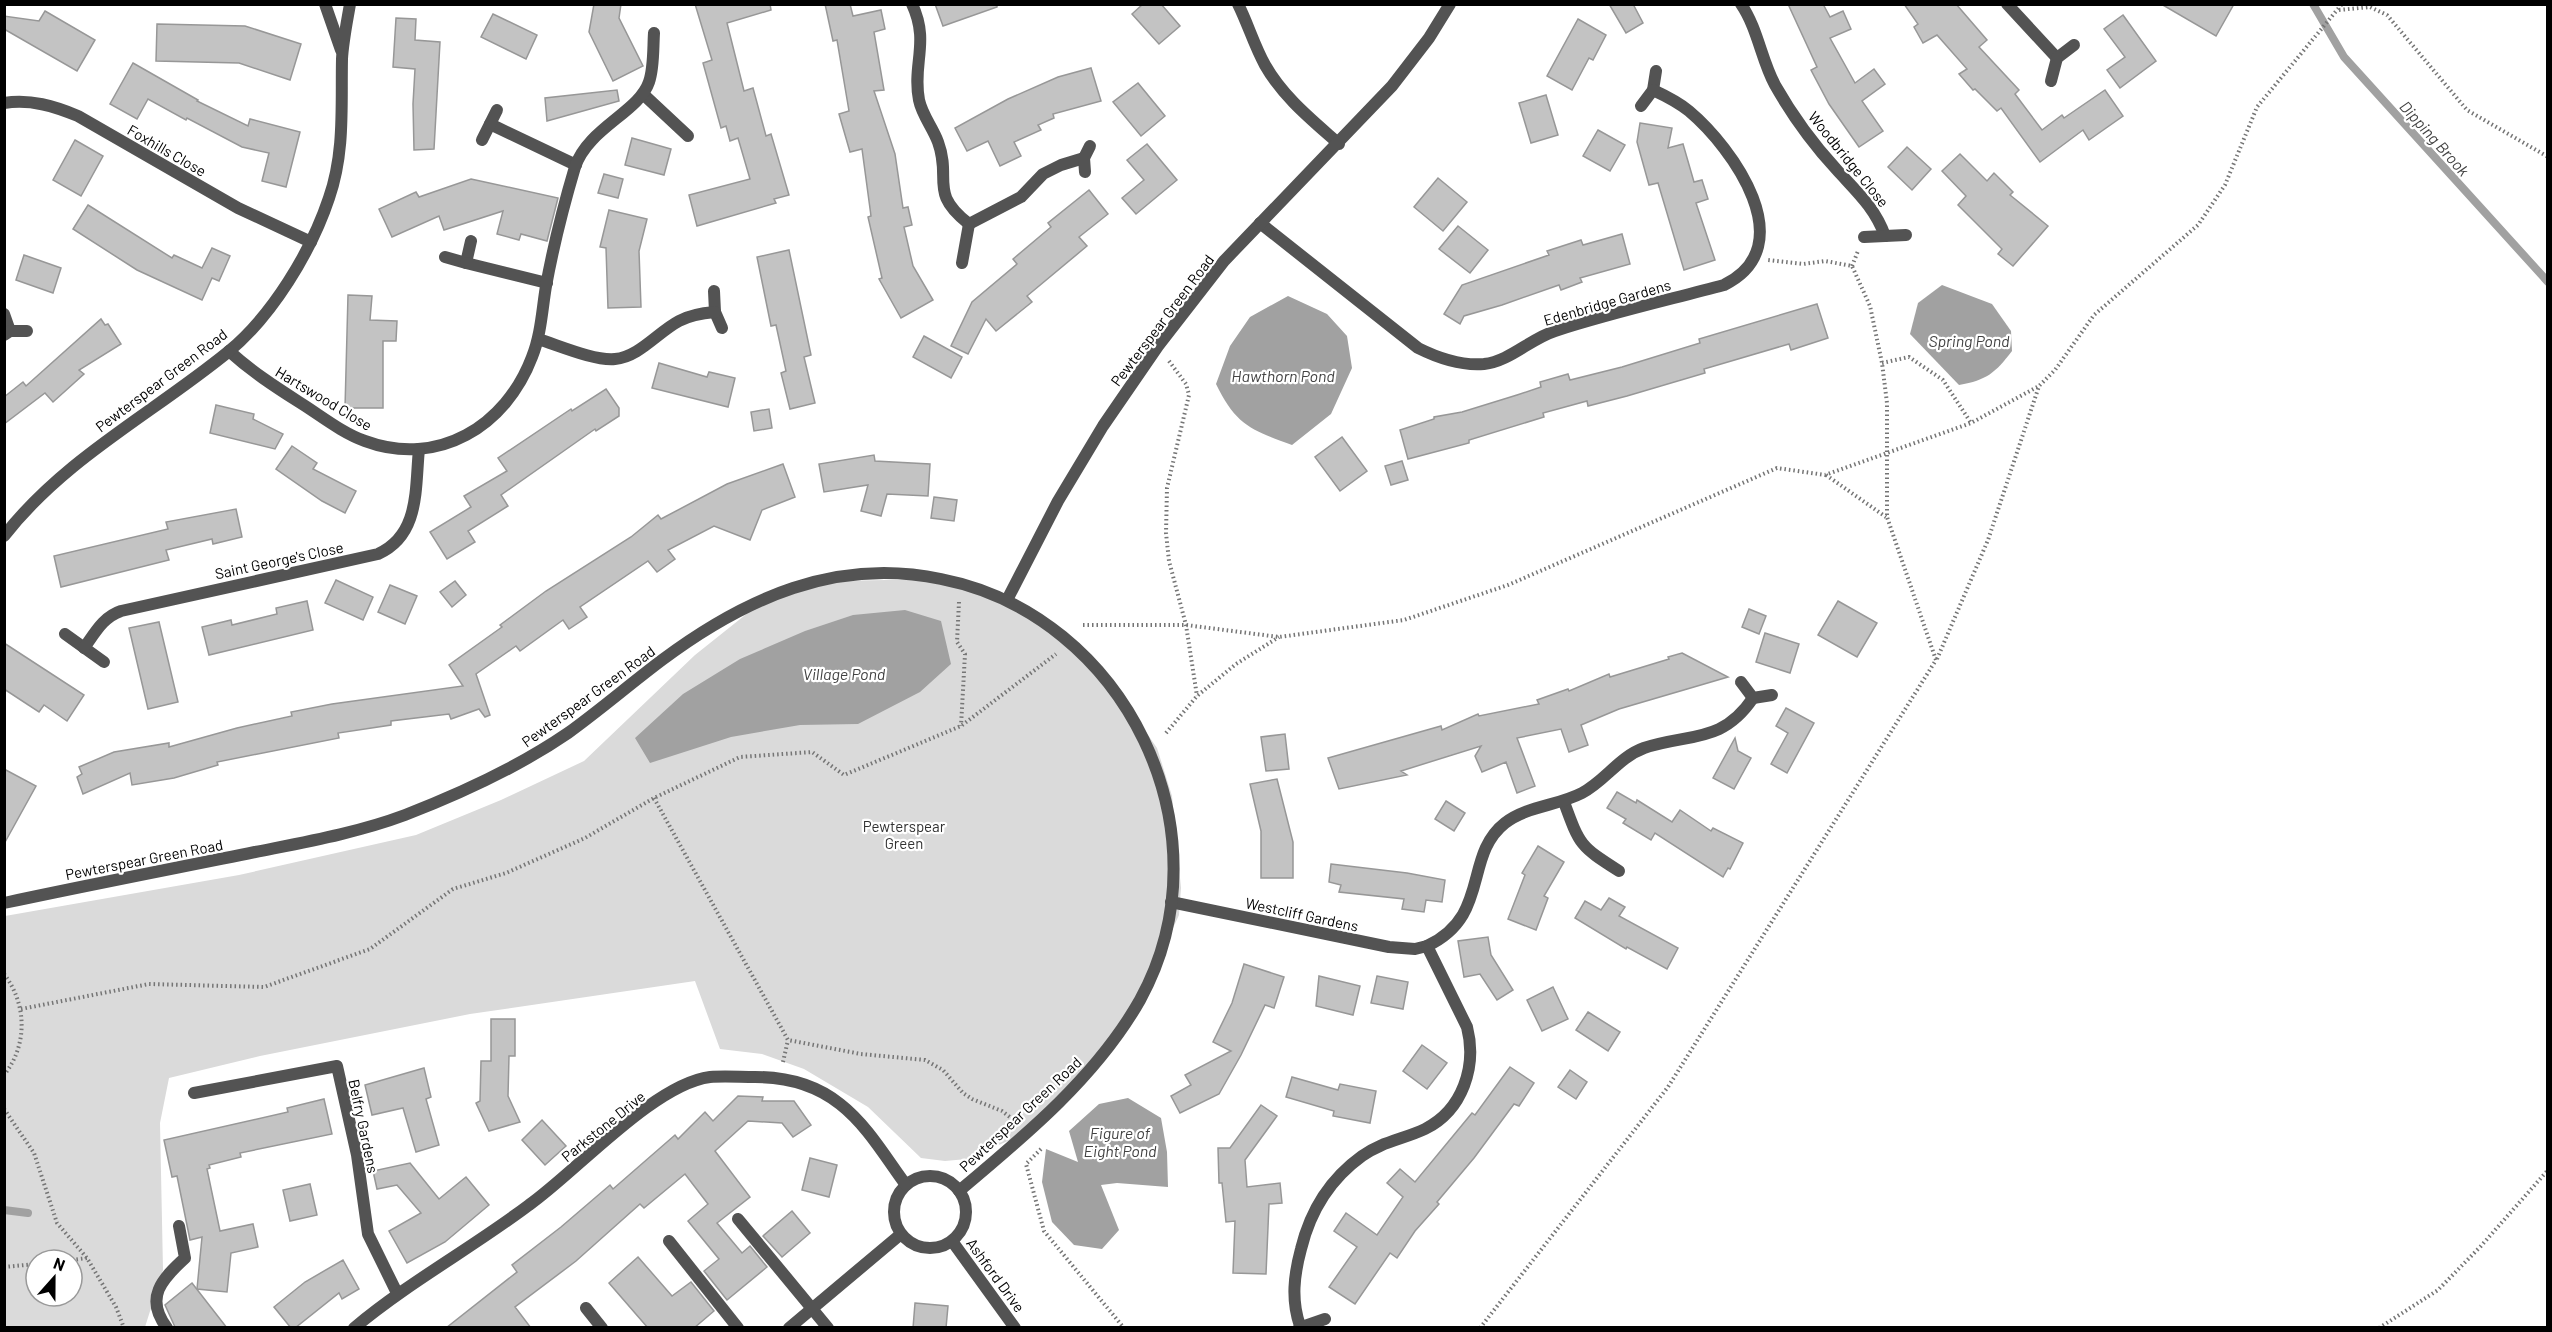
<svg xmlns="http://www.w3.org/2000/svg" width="2552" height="1332" viewBox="0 0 2552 1332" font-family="Barlow,sans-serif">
  <rect width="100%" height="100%" fill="#fff"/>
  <path fill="#dadada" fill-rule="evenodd" d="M936,579l49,11 92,55 62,77 18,26 15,48 9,92 -2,27 -37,81 -19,31 -97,106 -59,26 -22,2 -24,-3 -53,-51 -64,-38 -42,-15 -42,-5 -25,-68 -225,33 -210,42 -91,22 -9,45 3,147 -18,57 -140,1v-412l234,-41 177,-40 85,-35 83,-39 111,-106 64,-51 76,-23zM36,1260h36v36h-36z"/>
  <g fill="#a1a1a1">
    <path d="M1942,285l50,19 19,27 1,20c-17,22 -25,29 -53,34l-49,-51 8,-31z"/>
    <path d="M1288,296l39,18 20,22 5,32 -21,46 -39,31c-41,-15 -56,-20 -76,-61l14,-38 20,-29z"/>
    <path d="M905,610l36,11 10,43 -31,28 -62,32 -58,1 -69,12 -81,26 -15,-25 48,-44 57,-35 65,-28 48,-16z"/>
    <path d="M1128,1098l33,20 6,34 1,35 -51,-4 -16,2 18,45 -17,19 -28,-4 -22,-23 -10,-40 4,-33 32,13 -9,-31 30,-27z"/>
  </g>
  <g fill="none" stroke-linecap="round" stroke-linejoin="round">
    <g stroke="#a1a1a1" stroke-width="8">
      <path d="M2313,4l31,53 204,225"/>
      <path d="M4,1210l24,3"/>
    </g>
  </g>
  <g fill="#c3c3c3" stroke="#979797" stroke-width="1.5">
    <path d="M594,4h27l-2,14 24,48 -30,15 -24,-49z"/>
    <path d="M695,4h75l1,6 -44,13 17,68 9,-3 13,48 5,-2 18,61 -15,4 2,4 -79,23 -8,-31 61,-16 -12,-41 -8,3 -4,-15 -5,2 -18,-65 9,-3z"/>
    <path d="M825,4h25l3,12 28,-6 4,19 -11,3 10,58 -10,1 21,63 8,54 5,-1 4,18 -8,2 9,39 20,34 -32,18 -22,-39 3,-1 -14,-61 3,-1 -9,-67 -12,3 -11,-38 10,-3 -12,-71 -4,1z"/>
    <path d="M935,4h62v3l-54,19z"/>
    <path d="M1143,4h18l19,22 -21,18 -27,-30z"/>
    <path d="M1609,4h24l10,19 -17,10z"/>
    <path d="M1788,4h35l7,13 13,-6 8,18 -21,9 25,45 19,-14 11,15 -23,17 21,30 -24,16 -30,-43 -18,-34 6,-3z"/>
    <path d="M1904,4h52l31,36 -8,7 40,43 -4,4 27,36 20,-15 2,3 41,-28 18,26 -34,24 -6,-10 -43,32 -39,-54 -4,3 -22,-22 -2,1 -14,-16 8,-5 -30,-34 -14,8 -9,-16 4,-3z"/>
    <path d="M2161,4h73l-18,32z"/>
    <path d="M45,11l50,29 -18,31 -73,-42v-13l35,5z"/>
    <path d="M493,14l44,21 -11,24 -45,-22z"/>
    <path d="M2123,15l33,46 -36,27 -13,-18 18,-13 -21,-28z"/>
    <path d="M396,18l20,1 -1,21 25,2 -6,107 -20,1 -1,-46 2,-35 -22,-2z"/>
    <path d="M1578,19l28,16 -13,25 -4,-2 -17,32 -25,-14z"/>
    <path d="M157,24l88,2 56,18 -11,36 -51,-17 -83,-2z"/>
    <path d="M133,63l65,37 -1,1 51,25 2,-7 50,13 -14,55 -24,-6 7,-28 -27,-6 -55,-29 -1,2 -38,-21 -11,20 -27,-15z"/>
    <path d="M1091,68l10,33 -48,13 1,4 -16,7 3,5 -27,12 7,14 -21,10 -12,-25 -21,10 -12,-23 53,-29 50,-22z"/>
    <path d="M1138,83l27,33 -24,20 -28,-34z"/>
    <path d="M617,90l2,11 -72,20 -2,-23z"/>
    <path d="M1546,95l12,40 -27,8 -12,-40z"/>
    <path d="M1640,123l32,5 -4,20 15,-4 11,38 8,-2 6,19 -12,4 19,57 -31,10 -26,-87 -9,2 -12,-43z"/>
    <path d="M1598,130l27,15 -15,26 -27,-15z"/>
    <path d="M632,138l39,11 -7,26 -39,-10z"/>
    <path d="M75,140l28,16 -22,40 -28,-16z"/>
    <path d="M1147,144l30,36 -41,34 -14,-16 22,-18 -17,-20z"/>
    <path d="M1907,147l24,22 -19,21 -24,-23z"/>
    <path d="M1960,154l27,27 7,-8 19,19 -3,3 38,31 -35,40 -15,-12 4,-5 -44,-44 8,-9 -24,-25z"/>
    <path d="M604,174l19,5 -5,19 -20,-5z"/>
    <path d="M1438,178l29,24 -24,29 -29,-24z"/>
    <path d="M471,179l87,19 -11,43 -26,-7 -2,6 -22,-6 6,-23 -59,19 -5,-14 -47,21 -13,-28 37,-17 3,5z"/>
    <path d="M1089,190l19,24 -29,23 8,9 -60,50 5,6 -36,29 -10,-12 -18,35 -17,-8 21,-44 45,-38 -4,-5 38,-32 -3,-4z"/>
    <path d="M88,205l84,53 2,-3 28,13 10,-20 18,8 -11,25 -7,-3 -10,22 -65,-30 -64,-41z"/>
    <path d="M609,210l38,9 -8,32 2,56 -33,1 -2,-60 -6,-1z"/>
    <path d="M1458,226l30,24 -18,23 -31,-24z"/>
    <path d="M1622,234l8,30 -50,14 2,4 -21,8 -2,-5 -57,20 -38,11 -4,8 -16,-10 18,-29 87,-30 -2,-4 34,-11 2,5z"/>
    <path d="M789,250l22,105 -7,2 11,46 -25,6 -9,-36 5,-2 -10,-46 -5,1 -14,-69z"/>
    <path d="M24,255l37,13 -8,25 -37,-13z"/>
    <path d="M348,295l24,1 -2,24 27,1 -1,20h-13v67h-38z"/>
    <path d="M1817,304l11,34 -37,12 -2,-6 -85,25 1,4 -78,23 -39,10 -1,-5 -44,12 1,4 -75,23v3l-61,16 -8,-29 34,-11v-2l28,-5 55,-17 24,-8 -1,-5 28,-8 2,6 52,-13 78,-24 -1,-4z"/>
    <path d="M101,319l4,6 3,-1 13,20 -42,26 5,4 -31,28 -8,-9 -41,31v-27l19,-15 3,4z"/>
    <path d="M924,336l38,21 -11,21 -38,-21z"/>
    <path d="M659,363l48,14 2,-5 26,6 -7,29 -76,-19z"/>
    <path d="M606,389l13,19v8l-23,15 -1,-2 -94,66 7,11 -40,25 7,11 -28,17 -17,-27 41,-25 -7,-11 43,-25 -9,-13 73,-49 1,2z"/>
    <path d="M216,405l38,9 -1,5 30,15 -8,15 -65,-16z"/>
    <path d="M769,409l3,19 -18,3 -3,-19z"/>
    <path d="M1342,437l25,34 -27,20 -25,-34z"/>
    <path d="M292,446l25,17 -4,6 43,22 -11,22 -23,-12 -46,-32z"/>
    <path d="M874,455l1,6 55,3 -2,32 -41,-2 -6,22 -20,-5 7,-26 -44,7 -5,-28z"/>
    <path d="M1402,461l6,19 -17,5 -6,-19z"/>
    <path d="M783,464l12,33 -33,13 -12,30 -36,-14 -46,24 7,9 -18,13 -9,-11 -68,46 7,10 -18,12 -6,-9 -43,31 -4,-5 -40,28 14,41 -5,2 -6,-8 -28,10 -2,-5 -58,7v4l-53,8 1,5 -122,24 1,3 -44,13 -42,7 -2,-12 -47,21 -6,-17 5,-3 -3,-7 35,-15 55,-9v4l68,-19 55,-12 -1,-4 41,-8 131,-18 -14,-21 53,-38 -2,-2 46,-34 85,-54 27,-22 3,4 66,-35z"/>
    <path d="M934,497l23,3 -3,21 -23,-3z"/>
    <path d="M236,509l6,28 -29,7 -1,-5 -46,11 3,10 -108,27 -7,-31 114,-27 -2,-7z"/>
    <path d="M336,580l37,17 -10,23 -38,-17z"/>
    <path d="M455,581l11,14 -14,12 -12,-15z"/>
    <path d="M390,585l27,11 -12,28 -27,-12z"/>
    <path d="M307,601l6,29 -104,25 -7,-28 29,-7 1,5 45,-11 -1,-6z"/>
    <path d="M1838,601l39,22 -20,34 -39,-22z"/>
    <path d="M1749,609l17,7 -7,18 -17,-7z"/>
    <path d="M159,622l19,80 -30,7 -19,-81z"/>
    <path d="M1765,633l34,11 -9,29 -34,-11z"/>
    <path d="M4,643l80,52 -17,26 -23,-16 -5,7 -35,-23z"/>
    <path d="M1682,653l46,24 -109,32 -38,16 7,20 -19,7 -8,-23 -44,9 18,48 -18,7 -11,-31 -24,10 -7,-16 6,-10 -80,25 6,4 -68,14 -11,-31 113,-32 1,4 36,-16 1,2 60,-12 -2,-4 31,-11 1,2 40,-17 1,3 59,-18 -1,-2z"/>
    <path d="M1786,708l28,15 -27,50 -16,-9 17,-31 -12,-7z"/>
    <path d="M1285,734l4,35 -23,2 -5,-34z"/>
    <path d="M1735,738l3,13 13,7 -17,31 -21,-11z"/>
    <path d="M4,769l32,17 -32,58z"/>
    <path d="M1277,779l16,63v36h-32v-47l-11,-47z"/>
    <path d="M1617,792l19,11 1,-3 35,22 8,-12 31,21 2,-3 30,15 -13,26 -2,-1 -5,9 -68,-44 -4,7 -28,-17 3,-4 -19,-11z"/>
    <path d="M1446,801l19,12 -11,18 -19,-12z"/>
    <path d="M1538,846l26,16 -20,34 4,2 -12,32 -28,-11 17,-44 -3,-2z"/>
    <path d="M1331,864l76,9 38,7 -3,22 -16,-2 -2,12 -22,-3 2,-10 -65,-7 2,-7 -12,-3z"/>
    <path d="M1609,898l16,9 -6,9 59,32 -11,21 -40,-22 -1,2 -51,-31 10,-17 16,9z"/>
    <path d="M1488,937l3,18 22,35 -16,10 -17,-26 -16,3 -6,-36z"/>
    <path d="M1244,964l40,13 -10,31 -9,-3 -24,50 -22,39 -39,19 -9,-17 20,-11 -6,-10 46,-24 -18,-9 19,-39z"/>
    <path d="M1319,976l41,10 -7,29 -37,-9z"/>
    <path d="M1377,976l31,6 -5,27 -32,-6z"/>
    <path d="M1553,987l15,32 -26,12 -15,-31z"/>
    <path d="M1588,1012l32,20 -12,19 -32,-21z"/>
    <path d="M491,1019h24v37h-6l-1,40 12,26 -31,9 -13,-28 4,-2 1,-40h10z"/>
    <path d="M1422,1045l25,18 -20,26 -24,-18z"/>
    <path d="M1510,1067l24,16 -15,23 -5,-2 -40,54 -37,44 2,2 -24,27 -18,27 -7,-5 -35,51 -26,-17 28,-40 -23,-16 12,-18 31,22 26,-38 -16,-14 13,-14 15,13 57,-69 3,2z"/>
    <path d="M424,1068l7,29 -5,2 13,46 -23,7 -13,-44 -31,7 -7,-30z"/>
    <path d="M1570,1070l17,12 -11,17 -18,-12z"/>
    <path d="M1292,1077l46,13 2,-6 36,7 -6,32 -37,-7 1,-5 -48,-14z"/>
    <path d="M738,1096l25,1 -1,4h32l17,24 -18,12 -11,-14 -34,-2 -33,30 35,46 -33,26 25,30 8,-7 17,21 -40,33 -23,-29 15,-12 -31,-38 20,-17 -23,-30 -41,34 -4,-4 -64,57 -61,46 16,21h-85l71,-56 -5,-7 49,-38 49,-42 3,4 62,-54 3,4 27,-27 8,9z"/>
    <path d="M324,1099l8,35 -92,19 1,4 -32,8 1,3 -3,1 13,62 33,-7 5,23 -27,6 -4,39 -30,-3 5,-52 -12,3 -13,-64 -5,1 -8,-37 124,-28 -1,-4z"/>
    <path d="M1261,1105l16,11 -32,44 2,27 33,-4 2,20 -13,1 -3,70 -33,-1 2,-52 -9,1 -4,-39h-3l-1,-35h12z"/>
    <path d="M542,1120l24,26 -21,19 -23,-25z"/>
    <path d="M810,1158l27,7 -8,32 -27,-7z"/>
    <path d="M410,1163l29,36 27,-22 23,28 -44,37 -38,21 -18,-32 32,-18 -24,-28 -20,4 -4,-18z"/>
    <path d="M310,1184l7,31 -27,6 -7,-31z"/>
    <path d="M792,1211l18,22 -28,24 -19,-21z"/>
    <path d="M638,1257l34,39 19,-14 23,29 -20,17h-46l-39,-45z"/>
    <path d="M343,1260l16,29 -17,10 -3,-6 -44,35h-4l-17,-21 31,-25z"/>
    <path d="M192,1283l35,45 -52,-1 -10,-22z"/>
    <path d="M915,1303l33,3 -2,22h-33z"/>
  </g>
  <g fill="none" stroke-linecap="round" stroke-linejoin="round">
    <g stroke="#757575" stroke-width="4" stroke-dasharray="1.5 3" stroke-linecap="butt">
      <path d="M2339,10l31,-3 17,8 80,95 81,47"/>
      <path d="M1852,266l6,-15"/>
      <path d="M1169,361l17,23 3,11 -22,93 -1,45 3,28 17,64 11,71"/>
      <path d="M1882,363l27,-6 34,23 28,43"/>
      <path d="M1826,475l60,42"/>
      <path d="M959,602l-2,40 8,12 -4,72"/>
      <path d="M1083,625h103l93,12 125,-17 104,-35 269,-117 48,7 146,-52 68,-37"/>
      <path d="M1937,659l51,-119 51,-154 16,-16 39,-55 104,-90 27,-40 32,-78 85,-103"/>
      <path d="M1166,733l31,-37 39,-32 43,-27"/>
      <path d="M654,798l134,242 73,14 64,6 18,10 20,23 9,6 30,12 9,7"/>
      <path d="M4,974c23,30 24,71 0,101"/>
      <path d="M21,1009l128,-25 115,3 106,-38 83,-60 53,-16 79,-35 69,-40 86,-41 72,-5 32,23 117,-49 95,-72"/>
      <path d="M783,1062l5,-22"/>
      <path d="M4,1109l30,44 23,70 30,35 29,49 8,21"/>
      <path d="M1041,1149l-15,15 18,67 80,97"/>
      <path d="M72,1260l15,-2"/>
      <path d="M4,1267l32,-3"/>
      <path d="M1480,1328l188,-241 268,-427 -49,-143v-114l-5,-40 -12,-57 -18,-40 -27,-5 -22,3 -35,-4"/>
      <path d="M2379,1328l59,-38 43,-44 67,-76"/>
    </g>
    <g stroke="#535353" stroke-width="12">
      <path d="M738,1219l90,109"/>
      <path d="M669,1241l69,87"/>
      <path d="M586,1308l16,20"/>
      <path d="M167,1328c-23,-30 -5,-49 18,-70l-6,-32"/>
    </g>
    <g stroke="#535353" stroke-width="12">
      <path d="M325,4l16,46"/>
      <path d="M912,4c18,38 0,60 7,96 3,15 14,28 19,42 14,38 -10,50 31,82l52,-27 22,-23 18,-9 23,-7"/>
      <path d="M1238,4c10,20 16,41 27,61 18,32 47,55 74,79"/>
      <path d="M1741,4c17,25 20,55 34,81 17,30 39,60 62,85 20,22 38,38 48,66"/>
      <path d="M2007,4l50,54"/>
      <path d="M2051,81l6,-23 17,-13"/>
      <path d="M643,94l45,42"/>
      <path d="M4,103c27,-4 50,3 74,13l160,92 73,34"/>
      <path d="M1641,106l12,-16 3,-19"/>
      <path d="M490,124l86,41"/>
      <path d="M482,140l15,-30"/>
      <path d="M1085,172l-1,-14 6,-12"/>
      <path d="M1260,223l158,125c20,10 42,18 66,16 26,-3 46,-25 71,-33 55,-18 113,-31 169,-46 79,-39 9,-137 -35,-174 -11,-9 -23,-15 -36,-21"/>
      <path d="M1864,237l42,-2"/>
      <path d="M445,257l21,6 5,-22"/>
      <path d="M466,263l81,20"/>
      <path d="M962,263l7,-39"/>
      <path d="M714,291l1,21 7,16"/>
      <path d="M4,314l6,17"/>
      <path d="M4,335l6,-4h17"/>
      <path d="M538,339c20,6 56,22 77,20 24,-2 43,-27 64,-38 11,-6 24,-8 36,-9"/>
      <path d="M229,351c22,20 45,35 70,51 21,13 43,31 66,39 73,27 141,-15 167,-84 9,-22 10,-47 14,-71 7,-38 18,-82 29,-119 13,-39 64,-55 74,-85 5,-14 4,-34 5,-49"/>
      <path d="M4,536c61,-78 148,-122 224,-184 44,-36 83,-100 101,-154 16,-46 12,-92 13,-139 1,-18 5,-37 8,-55"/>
      <path d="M1007,600l51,-99 45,-75 55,-80 66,-85 168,-175 37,-48 21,-34"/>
      <path d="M65,634l39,28"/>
      <path d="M84,648c11,-15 19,-31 37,-37l257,-57c42,-19 37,-65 41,-105"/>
      <path d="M1741,682l12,16 19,-3"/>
      <path d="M1564,802c16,44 16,44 55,69"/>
      <path d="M1171,902l218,45 26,2 12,-3 40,81c10,39 -4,83 -42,102 -21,10 -44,13 -63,27 -32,23 -52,56 -61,93 -7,26 -10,51 -1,77"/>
      <path d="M4,903c84,-18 167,-34 251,-51 50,-10 102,-19 150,-37 57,-22 112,-47 163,-82 32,-23 62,-49 94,-73 83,-62 174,-103 279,-81 184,36 291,254 199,421 -43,76 -114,135 -181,191"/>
      <path d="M1427,946c64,-30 36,-90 78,-123 22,-17 52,-17 77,-30 23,-12 37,-36 62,-45 45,-15 78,-4 109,-50"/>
      <path d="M194,1093l143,-27 20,89 11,79 29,59"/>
      <circle cx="930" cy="1212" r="36"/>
      <path d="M952,1241l63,87"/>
      <path d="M354,1328c55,-46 118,-80 175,-123 47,-33 125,-121 181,-128 14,-1 30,0 45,0 31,0 60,7 85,27 27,21 46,54 66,81"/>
      <path d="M789,1328l112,-94"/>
      <path d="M1299,1328l26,-9"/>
    </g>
  </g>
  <g text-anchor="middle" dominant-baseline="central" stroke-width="4.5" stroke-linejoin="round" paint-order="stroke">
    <g font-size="15" fill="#000" stroke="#fff">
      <text transform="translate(167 150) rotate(30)">Foxhills Close</text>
      <text transform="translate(1849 159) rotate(51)">Woodbridge Close</text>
      <text transform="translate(1607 302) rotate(-16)">Edenbridge Gardens</text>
      <text transform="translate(1162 320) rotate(-53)">Pewterspear Green Road</text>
      <text transform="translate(161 380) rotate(-37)">Pewterspear Green Road</text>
      <text transform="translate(324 398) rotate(31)">Hartswood Close</text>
      <text transform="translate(279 560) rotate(-12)">Saint George's Close</text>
      <text transform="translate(588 696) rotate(-36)">Pewterspear Green Road</text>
      <text transform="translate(144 859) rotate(-11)">Pewterspear Green Road</text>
      <text transform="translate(1302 914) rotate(12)">Westcliff Gardens</text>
      <text transform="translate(1020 1114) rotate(-43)">Pewterspear Green Road</text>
      <text transform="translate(364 1126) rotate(78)">Belfry Gardens</text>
      <text transform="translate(603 1126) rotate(-39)">Parkstone Drive</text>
      <text transform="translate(996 1275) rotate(54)">Ashford Drive</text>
    </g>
    <g font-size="15" fill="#313131" stroke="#fff">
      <text x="904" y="826">Pewterspear<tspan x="904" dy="17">Green</tspan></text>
    </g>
    <g font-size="16" font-style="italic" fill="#424242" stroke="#fff">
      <text transform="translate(2435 138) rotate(48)">Dipping Brook</text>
      <text x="1969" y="340">Spring Pond</text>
      <text x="1283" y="375">Hawthorn Pond</text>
      <text x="844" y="673">Village Pond</text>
      <text x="1120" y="1132">Figure of<tspan x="1120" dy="18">Eight Pond</tspan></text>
    </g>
  </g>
  <rect width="2552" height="1332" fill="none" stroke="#000000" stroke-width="12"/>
  <g transform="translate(54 1278) rotate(21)"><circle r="28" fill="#ffffff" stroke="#999999" stroke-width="1.5"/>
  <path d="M0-4.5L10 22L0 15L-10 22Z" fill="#000000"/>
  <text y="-9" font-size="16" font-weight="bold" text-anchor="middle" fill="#000000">N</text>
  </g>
</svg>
